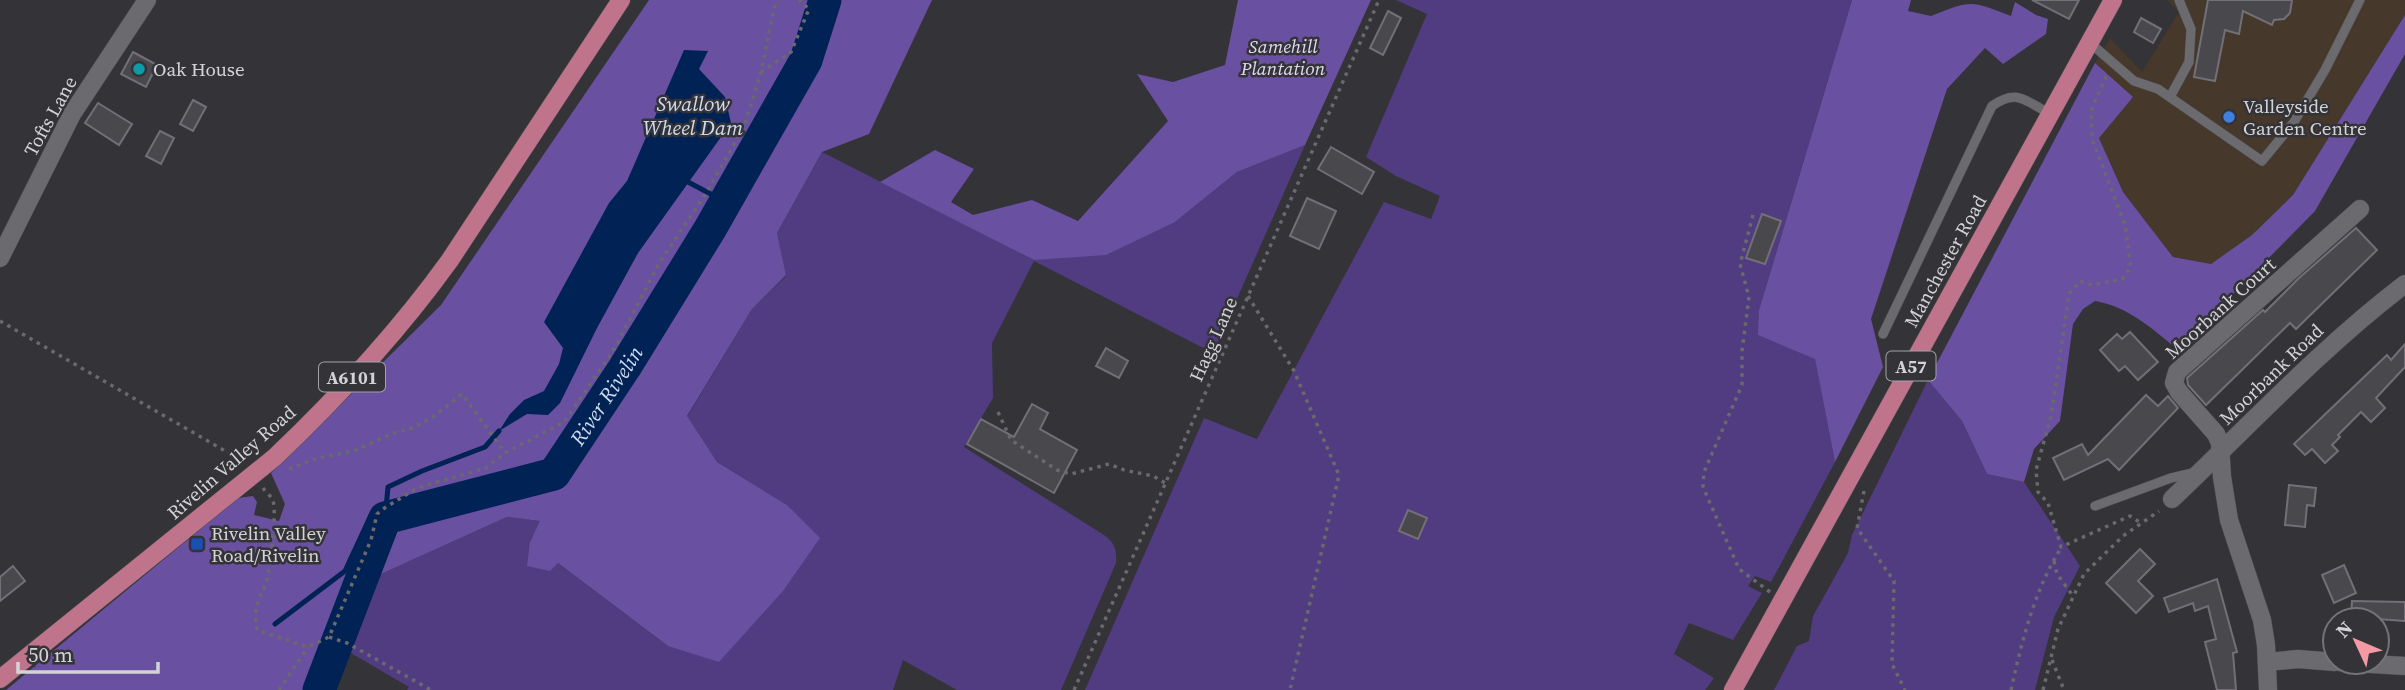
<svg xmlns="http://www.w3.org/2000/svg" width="2405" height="690" viewBox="0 0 2405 690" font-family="'Source Serif 4',serif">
  <rect width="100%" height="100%" fill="#343338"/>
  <path fill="#47382c" d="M2167,0h238v15l-112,180 -41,40 -41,29 -38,-7 -50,-65 -24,-54 -4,-75 15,-25 32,34 37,-60z"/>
  <g fill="#513c81">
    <path d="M1396,0h456l-93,310v25l56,23 20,104 -64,120 -16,-6 -7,10 14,7 -29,47 -44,-17 -15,31 40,24 -9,12h-620l119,-272 53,21 127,-237 47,17 9,-23 -44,-20 -30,-19 61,-143z"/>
    <path d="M1305,145l-92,208 -179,-92 -42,82 1,55 -29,49 140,88c11,8 13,15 12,28l-55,127h-104l-54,-30 -10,30h-486l2,-3 -65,-38 37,-75 126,-57 34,4 -11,21 138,104 119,-141 -70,-43 -30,-45 65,-108 34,-33 -9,-43 45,-81 212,108 141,-38 62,-50z"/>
    <path d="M1928,380l34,41 25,53 37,8 56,84 -26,51 -19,73h-261l23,-44 12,-5 4,-25 35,-63 4,-18z"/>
  </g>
  <g fill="#6950a1">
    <path d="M649,0h283l-63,134 -47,18 -45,81 9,42 -34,34 -65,107 30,46 70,43 33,33 -37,53 -64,71 -51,-16 -110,-83 -8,8 -23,-5 3,-24 10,-21 -33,-4 -126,57 -37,75 -17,41h-321l232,-192 15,-2 4,6 -3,13 25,6 6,-17 -14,-31 170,-168z"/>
    <path d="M1238,0h133l-66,145 -68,27 -62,50 -69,33 -72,5 -154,-78 55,-32 39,19 -23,33 22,13 59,-15 46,21 90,-100 -31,-47 36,8 52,-17z"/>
    <path d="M1852,0h59l-3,11 23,5c40,-16 39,-16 80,0l4,-14 21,13 12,4 -2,15 -43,30 -18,-16 -38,41 -76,230 12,48 -48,95 -20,-103 -57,-24 1,-25z"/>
    <path d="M2405,15v39l-90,157 -137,139c-25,-21 -51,-44 -83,-49l-12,8 -10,15 -13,97 -26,28 -10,33 -37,-8 -25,-53 -34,-41 167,-317 38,34 -34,41 24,54 50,65 38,7 41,-29 41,-40z"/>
  </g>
  <path fill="#002254" d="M684,50l24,1 -9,18 26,28 6,26 -93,130 -41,75 -37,75 -12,12 -21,-1 -28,17 11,-17 14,-14 20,-9 15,-27 4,-16 -19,-26 65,-119 18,-22z"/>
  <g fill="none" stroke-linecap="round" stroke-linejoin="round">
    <g stroke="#002254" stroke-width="5">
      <path d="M688,182l38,20"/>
      <path d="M275,624l70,-53 26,-56 14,3 3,-31 34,-16 63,-24 14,-16"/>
    </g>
    <path stroke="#002254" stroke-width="33" id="s1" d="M319,690l66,-172 169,-44 71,-107 85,-138 96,-169 19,-60"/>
  </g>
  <g fill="#49484d" stroke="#727076" stroke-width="2">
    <path d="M2032,0h47l-10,19z"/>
    <path d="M2208,0h84l-2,13 -6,6 -10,1 -2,5 -29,-14 -4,23 -14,-4 -10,51 -21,-4z"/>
    <path d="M1388,11l13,7 -18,37 -13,-7z"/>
    <path d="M2141,18l20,11 -8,14 -19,-11z"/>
    <path d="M133,52l24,13 -11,22 -25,-13z"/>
    <path d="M193,100l13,7 -13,24 -13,-7z"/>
    <path d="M98,103l34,21 -13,21 -34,-22z"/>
    <path d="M160,131l14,7 -13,26 -15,-8z"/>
    <path d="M1331,147l43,25 -12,22 -44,-25z"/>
    <path d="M1307,198l29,13 -17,38 -29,-13z"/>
    <path d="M1762,214l19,7 -16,43 -19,-6z"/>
    <path d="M2356,228l21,22 -81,79 -6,-6 -84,82 -18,-20 -1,-7 76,-68 2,2 34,-34z"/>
    <path d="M2130,332l28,30 -20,18 -13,-14 -6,5 -19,-21 17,-16 5,5z"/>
    <path d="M2405,344v23l-29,31 9,10 -14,14 -10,-10 -23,23 2,2 -8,8 6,6 -13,12 -13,-14 -7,6 -11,-11 93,-89 4,5z"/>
    <path d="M1106,348l22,13 -9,17 -23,-12z"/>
    <path d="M2146,395l12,11 10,-10 10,12 -59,62 -11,-11 -44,21 -11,-22 29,-14 6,11z"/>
    <path d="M1032,404l16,9 -8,16 37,21 -23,43 -87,-49 14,-25 33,18z"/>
    <path d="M2289,485l27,3 -2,18 -7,-1 -2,22 -20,-2z"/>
    <path d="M1408,510l19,8 -9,21 -19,-8z"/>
    <path d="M2140,549l15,15 -17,17 15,15 -17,17 -30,-30z"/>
    <path d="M2344,565l12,28 -22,10 -12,-28z"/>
    <path d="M13,566l12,15 -25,20v-24z"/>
    <path d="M2217,579l20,73 -4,1 3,37h-19l-12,-48 11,-3 -8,-33 -13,5 -2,-8 -24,9 -5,-14z"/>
    <path d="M2352,601l53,1v19l-54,-4z"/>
  </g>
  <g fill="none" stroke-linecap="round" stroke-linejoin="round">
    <g stroke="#4f4f52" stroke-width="10">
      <g id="lane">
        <path d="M2089,42l45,39 24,8 104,72 32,-39 31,-52 35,-70"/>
        <path d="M2170,97l19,-35 2,-33 -12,-29"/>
        <path d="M1883,334l109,-228c25,-18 33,-5 57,7"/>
        <path d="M2095,506l76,-28 25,-6"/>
      </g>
    </g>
    <g stroke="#4f4f52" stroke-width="19">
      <g id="street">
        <path d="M0,258l72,-144 75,-114"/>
        <path d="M2172,499c77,-73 148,-150 233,-215"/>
        <path d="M2267,662l31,-3 37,3"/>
        <path d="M2340,662l65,4"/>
        <path d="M2268,690l-2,-45 -4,-25 -33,-100 -7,-43 -2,-34 -4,-9 -37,-42 -5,-9 3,-11 183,-163"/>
      </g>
    </g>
    <g stroke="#4f4f52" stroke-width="19">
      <g id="primary">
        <path d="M0,679l275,-222c63,-60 124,-126 175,-197l171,-260"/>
        <path d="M1733,690l380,-690"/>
      </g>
    </g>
    <g stroke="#6a696d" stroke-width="3.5" stroke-dasharray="3.5 5" stroke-linecap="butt">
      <path d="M761,72l30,-20 18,-43 -10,-9"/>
      <path d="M2106,76l-15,35 1,28 33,86 6,42 -9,12 -30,6 -12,-4 -11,13 -18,122 -15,54 2,22 10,11 13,44 69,-31 11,7"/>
      <path d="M1753,215l-13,49 9,33 -7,54v34l-38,87 -1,15 36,82 31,23"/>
      <path d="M1248,296l46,75 45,104 -49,215"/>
      <path d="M0,321l239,138 3,4"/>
      <path d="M998,412l13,28 46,30 14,4 38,-10 15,6 29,6 12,7"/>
      <path d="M289,469l29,-11 36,-7 37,-17 21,-6 21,-11 29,-23 43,59"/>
      <path d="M263,488c3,4 9,9 10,13 4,11 -3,71 -7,82 -8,18 -13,27 -9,47l51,17 21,-10 42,-97 6,-26 6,-5 34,-21 69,-20 19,-15 59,-31 51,-74 44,-85 46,-68 39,-68 17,-55 13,-64 4,-8"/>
      <path d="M1864,491l-7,37 37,53 -2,83 13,26"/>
      <path d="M2054,561l3,13 16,22"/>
      <path d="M329,637l18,6 84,47"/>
      <path d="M2052,660l12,30"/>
      <path d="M279,690l29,-43"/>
      <path d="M1074,690l305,-690"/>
      <path d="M2011,690c11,-49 23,-99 50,-142"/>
      <path d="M2043,690l15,-61 26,-55 39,-38 36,-25"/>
    </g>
    <use href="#lane" stroke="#6b6a6f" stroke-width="9"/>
    <use href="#street" stroke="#6b6a6f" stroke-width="18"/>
    <use href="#primary" stroke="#c0748c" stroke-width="18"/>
  </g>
  <circle fill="#0f9aa8" stroke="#343338" stroke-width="2.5" cx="139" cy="69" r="7"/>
  <circle fill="#3f7fe0" stroke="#343338" stroke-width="2.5" cx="2229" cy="117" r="7"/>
  <rect fill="#1a4fb4" stroke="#343338" stroke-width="2.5" x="190" y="537" width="14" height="14" rx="3.5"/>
  <g text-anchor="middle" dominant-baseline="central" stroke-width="5" stroke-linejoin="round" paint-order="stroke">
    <g fill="#343338" stroke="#a3a3a7" stroke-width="2">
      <rect x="1886.5" y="351.5" width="49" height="29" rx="5"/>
      <rect x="319" y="362.5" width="66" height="29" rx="5"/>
    </g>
    <g font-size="18" font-weight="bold" fill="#d3d3d6">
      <text x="1911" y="366">A57</text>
      <text x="352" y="377">A6101</text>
    </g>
    <g font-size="19" font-style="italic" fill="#dfdaf1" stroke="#343338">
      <text x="1283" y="46">Samehill<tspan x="1283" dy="22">Plantation</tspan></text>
    </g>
    <g font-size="19" fill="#d3d3d6" stroke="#343338" text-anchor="start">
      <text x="153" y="69">Oak House</text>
      <text x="2243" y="106">Valleyside<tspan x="2243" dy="22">Garden Centre</tspan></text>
      <text x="211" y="533">Rivelin Valley<tspan x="211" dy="22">Road/Rivelin</tspan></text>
    </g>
    <g font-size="19" fill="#d3d3d6" stroke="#343338">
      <text transform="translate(50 116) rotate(-61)">Tofts Lane</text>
      <text transform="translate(1945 261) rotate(-61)">Manchester Road</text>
      <text transform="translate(2220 308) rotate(-42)">Moorbank Court</text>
      <text transform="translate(1213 339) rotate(-66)">Hagg Lane</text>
      <text transform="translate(2271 374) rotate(-44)">Moorbank Road</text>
      <text transform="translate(231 462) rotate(-41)">Rivelin Valley Road</text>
    </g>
    <g font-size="21" font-style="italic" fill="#cedbef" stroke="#343338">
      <text x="693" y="103">Swallow<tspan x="693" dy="24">Wheel Dam</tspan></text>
      <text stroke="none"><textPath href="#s1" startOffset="453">River Rivelin</textPath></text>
    </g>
  </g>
  <g transform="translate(2356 641) rotate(314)"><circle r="33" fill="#343338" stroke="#747377" stroke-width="2"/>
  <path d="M0-5L12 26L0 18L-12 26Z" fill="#f49aa4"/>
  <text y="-10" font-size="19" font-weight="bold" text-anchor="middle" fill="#d3d3d6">N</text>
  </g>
  <path d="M18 662v10h140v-10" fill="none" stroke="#d3d3d6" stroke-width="3.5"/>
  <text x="28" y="662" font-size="21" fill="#d3d3d6" stroke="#343338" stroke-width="5" paint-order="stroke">50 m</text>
</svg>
